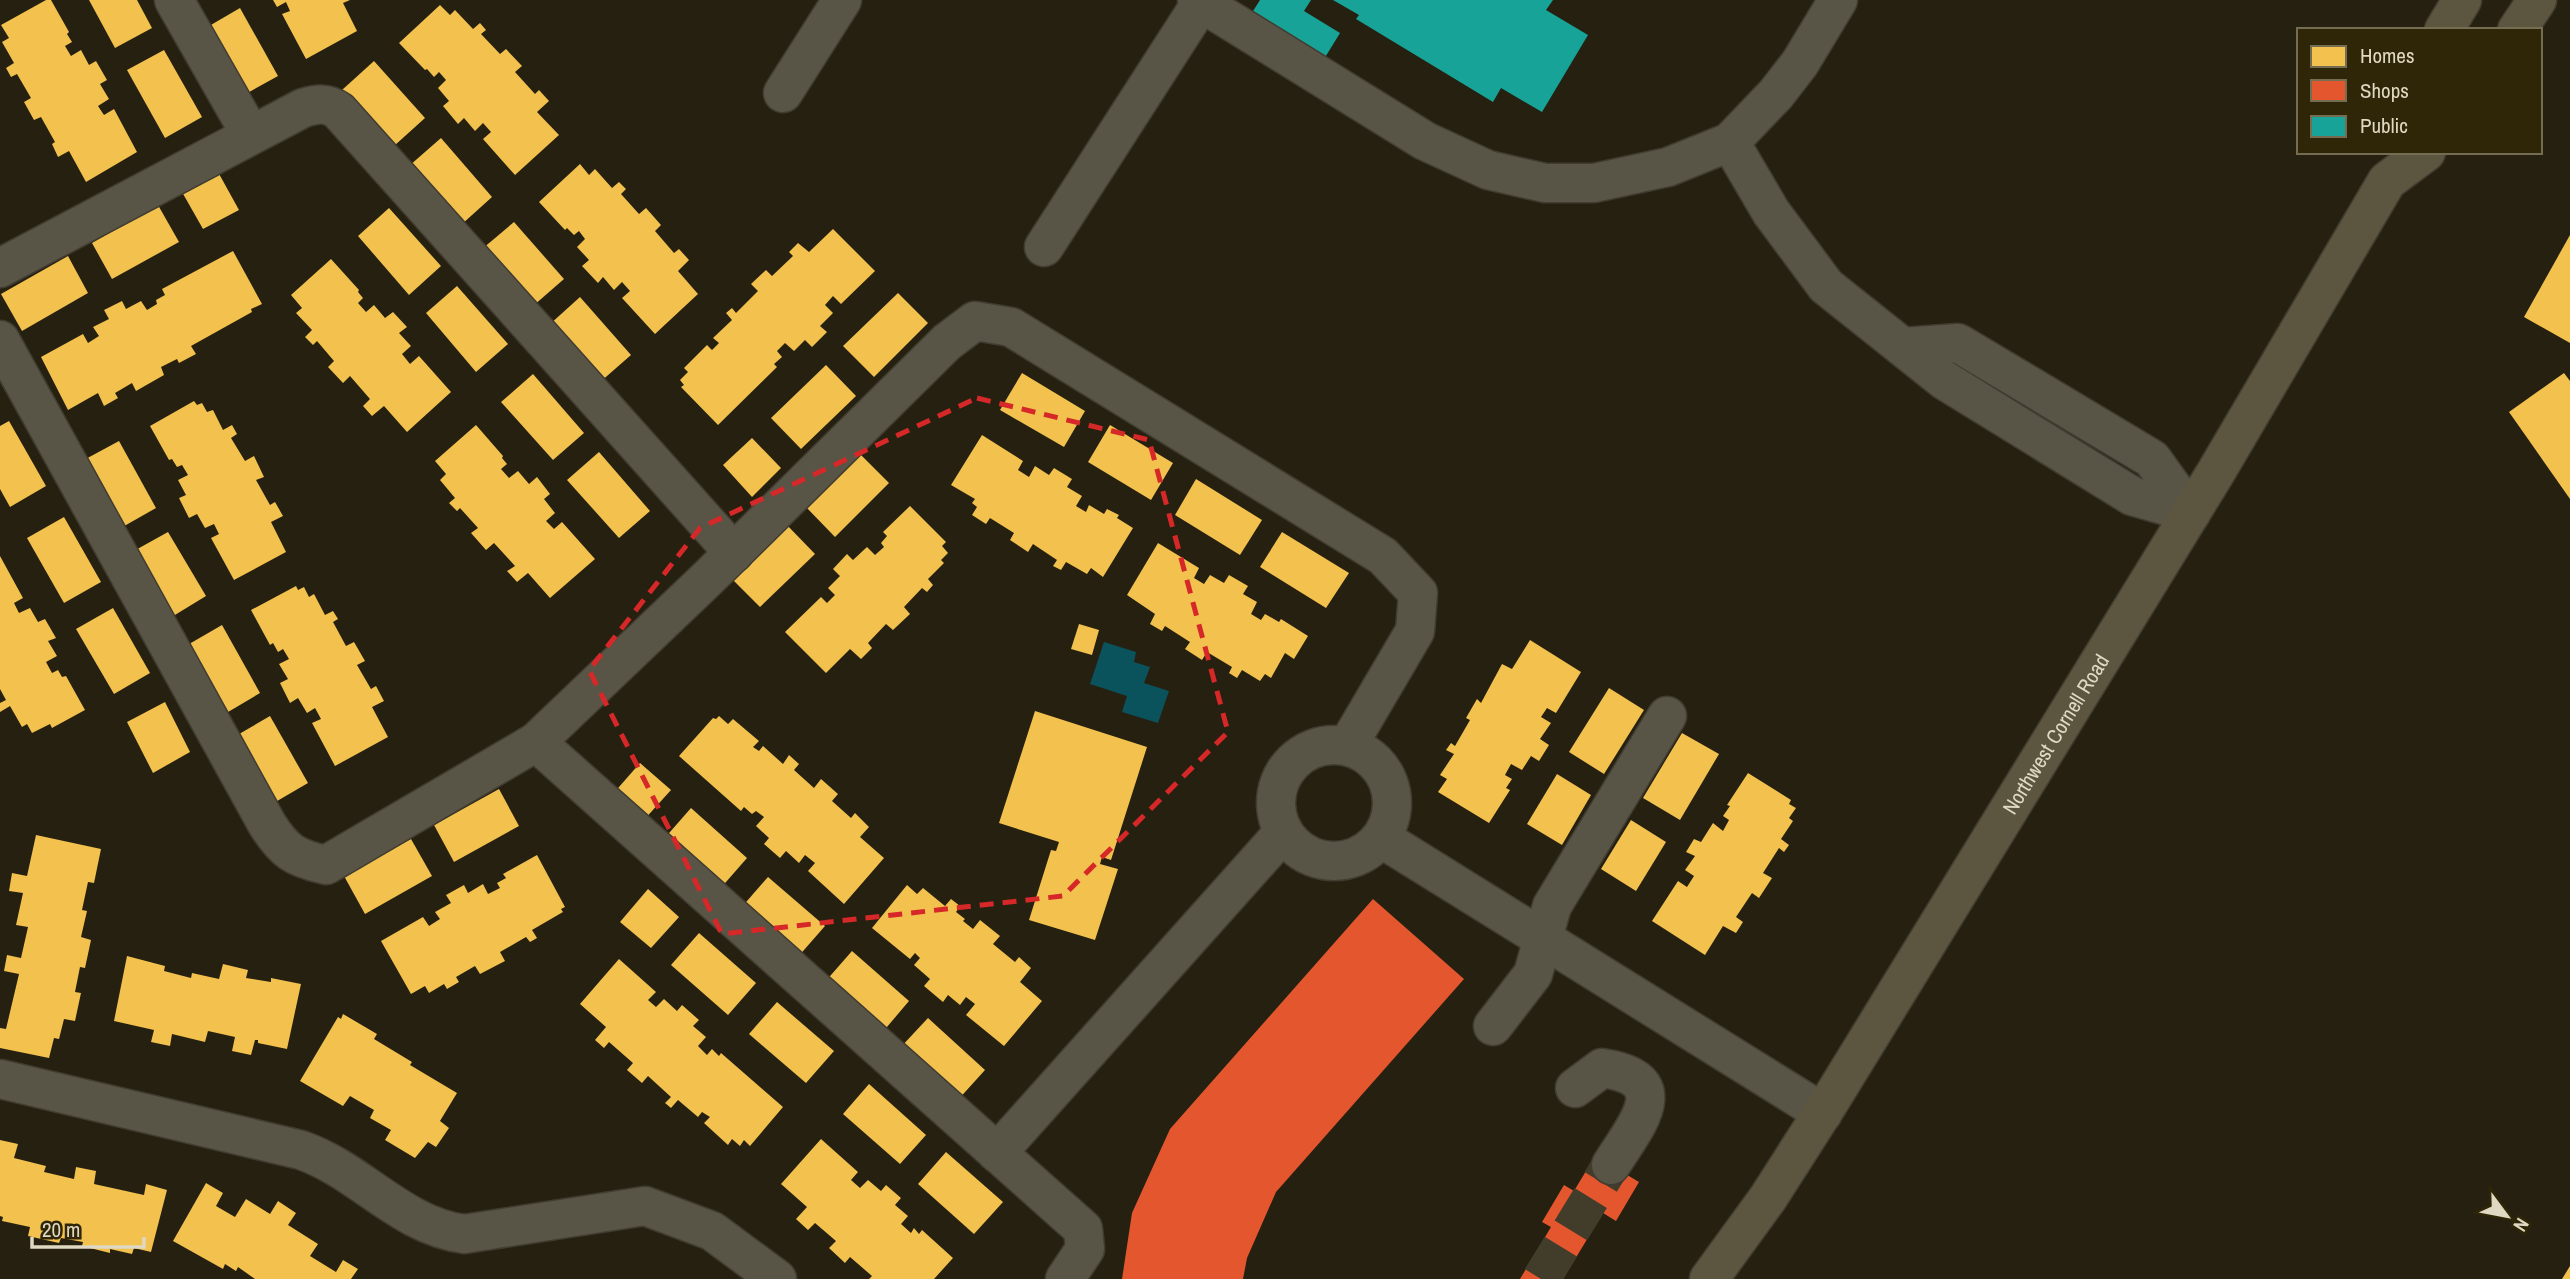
<svg xmlns="http://www.w3.org/2000/svg" width="2570" height="1279" viewBox="0 0 2570 1279" font-family="'Archivo Narrow',sans-serif">
  <rect width="100%" height="100%" fill="#262010"/>
  <path fill="#0a525c" d="M1104,642l32,10 -2,10 16,5 -6,16 25,8 -11,32 -36,-11 5,-16 -37,-12z"/>
  <g fill="#f2c14e">
    <path d="M46,0h5l18,32 -2,2 5,8 -7,4 6,10 10,-6 8,15 7,-4 11,19 -7,4 9,15 -11,7 6,9 10,-6 23,43 -51,30 -17,-31 -11,6 -6,-13 3,-2 -14,-25 -7,3 -10,-18 7,-4 -14,-24 -6,3 -5,-9 8,-5 -12,-21 7,-4 -8,-13z"/>
    <path d="M89,0h48l15,28 -37,20z"/>
    <path d="M273,0h77l-7,3 14,28 -51,28 -24,-45 8,-3 -4,-9 -9,5z"/>
    <path d="M440,5l10,10 5,-5 18,19 7,-6 6,7 -5,4 19,20 6,-5 16,17 -7,6 20,22 4,-4 10,11 -12,11 22,23 -44,40 -32,-36 8,-7 -8,-9 -8,8 -11,-13 -6,6 -15,-18 6,-5 -11,-13 8,-8 -7,-8 -5,5 -7,-8 -2,1 -26,-27z"/>
    <path d="M240,8l38,68 -36,20 -38,-67z"/>
    <path d="M164,50l38,67 -37,21 -38,-68z"/>
    <path d="M374,61l51,57 -31,28 -52,-56z"/>
    <path d="M441,138l51,59 -31,28 -52,-59z"/>
    <path d="M580,164l9,11 6,-6 17,19 7,-6 7,7 -5,5 18,20 7,-6 15,17 -6,6 19,22 5,-4 10,11 -11,11 20,23 -43,40 -33,-36 8,-7 -8,-9 -8,8 -11,-13 -5,6 -16,-17 7,-6 -12,-13 8,-8 -6,-8 -5,4 -7,-7 -2,2 -26,-28z"/>
    <path d="M218,172l21,38 -36,19 -21,-37z"/>
    <path d="M158,205l21,37 -67,37 -20,-36z"/>
    <path d="M389,208l52,58 -32,29 -51,-59z"/>
    <path d="M514,222l50,57 -31,27 -51,-57z"/>
    <path d="M833,229l42,42 -34,33 -8,-8 -8,9 8,8 -13,13 7,6 -15,15 -7,-7 -11,11 -9,-8 -8,8 5,6 -8,7 3,3 -59,58 -37,-38 3,-2 -4,-5 8,-8 -4,-4 23,-23 5,5 7,-7 -6,-5 19,-18 -6,-7 6,-5 4,5 22,-22 -7,-7 15,-14 6,6 21,-20 -4,-4 9,-9 11,9z"/>
    <path d="M2570,235v108l-46,-26z"/>
    <path d="M233,251l29,53 -11,5 1,3 -61,34 5,8 -17,9 -2,-4 -16,8 3,8 -28,16 -4,-8 -17,10 3,5 -14,8 -6,-13 -30,17 -27,-53 42,-23 5,9 11,-7 -6,-9 16,-8 -5,-9 18,-9 4,8 15,-8 6,9 10,-6 -1,-4 9,-5 -3,-6z"/>
    <path d="M68,256l20,37 -66,38 -21,-37z"/>
    <path d="M331,259l28,31 -1,2 5,6 -5,5 8,9 8,-7 11,13 8,-6 14,15 -8,6 12,13 -9,8 8,10 9,-8 32,36 -44,40 -23,-26 -12,10 -9,-10 7,-7 -20,-23 -7,7 -15,-16 6,-6 -17,-20 -4,4 -8,-8 7,-7 -16,-17 6,-5 -11,-13z"/>
    <path d="M457,286l51,58 -32,28 -50,-59z"/>
    <path d="M898,293l30,30 -54,54 -31,-31z"/>
    <path d="M580,297l51,58 -32,28 -50,-58z"/>
    <path d="M826,365l30,31 -55,53 -30,-31z"/>
    <path d="M1022,373l63,38 -21,36 -64,-37z"/>
    <path d="M2564,373l6,8v118l-61,-87z"/>
    <path d="M533,374l51,59 -31,27 -52,-58z"/>
    <path d="M194,401l3,4 5,-2 5,9 6,-2 10,20 9,-5 5,9 -6,4 14,23 9,-5 10,21 -8,3 14,25 5,-3 8,14 -12,6 15,30 -52,28 -23,-42 8,-4 -5,-10 -9,4 -8,-14 -8,4 -10,-20 7,-3 -8,-15 10,-5 -6,-10 -5,2 -5,-8 -3,1 -19,-34z"/>
    <path d="M9,421l37,65 -36,21 -10,-18v-63z"/>
    <path d="M476,425l27,31 -1,2 5,6 -6,5 8,9 9,-7 11,13 8,-7 13,17 -6,5 11,14 -9,8 8,8 8,-7 33,37 -45,39 -22,-25 -11,9 -10,-11 8,-5 -21,-23 -8,7 -15,-17 7,-5 -18,-20 -3,3 -8,-8 6,-5 -15,-18 6,-6 -11,-13z"/>
    <path d="M1110,425l63,38 -22,37 -63,-38z"/>
    <path d="M982,435l41,26 -5,9 11,7 6,-11 14,9 5,-7 18,11 -5,8 15,9 -6,10 10,6 3,-7 15,9 3,-5 12,6 -2,3 16,10 -30,49 -12,-9 -4,6 -21,-12 -5,8 -8,-4 4,-6 -24,-16 -5,8 -18,-12 4,-7 -24,-15 -4,6 -14,-9 5,-8 -5,-4 3,-4 -24,-14z"/>
    <path d="M752,438l29,30 -29,29 -29,-32z"/>
    <path d="M119,441l37,67 -37,21 -37,-68z"/>
    <path d="M599,452l51,59 -31,27 -52,-58z"/>
    <path d="M859,453l30,30 -54,54 -30,-31z"/>
    <path d="M1196,479l66,41 -22,35 -65,-40z"/>
    <path d="M910,506l36,36 -4,4 6,7 -7,7 3,3 -16,16 5,6 -6,7 -5,-4 -18,19 6,7 -17,16 -7,-6 -18,19 4,5 -11,11 -11,-10 -24,24 -41,-41 36,-35 6,6 8,-8 -7,-7 12,-12 -7,-7 14,-15 6,6 14,-13 8,8 9,-8 -3,-4 6,-7 -4,-4z"/>
    <path d="M64,517l37,65 -37,21 -37,-65z"/>
    <path d="M785,523l30,31 -55,53 -30,-30z"/>
    <path d="M168,532l38,64 -36,22 -38,-66z"/>
    <path d="M1282,532l67,41 -23,35 -66,-41z"/>
    <path d="M1158,543l41,25 -5,10 10,6 6,-9 14,8 5,-8 19,11 -5,8 14,8 -6,12 10,6 4,-6 14,8 2,-3 27,17 -14,23 -9,-6 -14,25 -6,-4 -5,7 -18,-11 -5,8 -8,-5 3,-6 -25,-15 -5,8 -17,-11 5,-7 -25,-16 -3,5 -12,-7 5,-10 -28,-19z"/>
    <path d="M0,556l23,42 -9,5 5,10 11,-5 8,14 7,-3 11,19 -8,3 9,15 -11,6 6,11 6,-3 4,7 4,-1 19,34 -33,18 -2,-4 -18,9 -5,-9 -5,3 -12,-21 -10,6v-9l6,-3 -6,-11z"/>
    <path d="M296,586l2,4 6,-3 5,10 5,-3 11,21 8,-4 5,8 -5,3 13,24 8,-4 11,19 -8,4 14,24 5,-3 8,15 -12,6 16,30 -53,29 -23,-43 9,-4 -6,-11 -8,5 -9,-15 -8,5 -10,-20 8,-4 -9,-15 10,-5 -6,-10 -5,3 -5,-9 -3,2 -19,-35z"/>
    <path d="M113,608l37,65 -36,21 -38,-65z"/>
    <path d="M1079,624l20,6 -7,25 -21,-6z"/>
    <path d="M222,625l38,68 -37,22 -39,-68z"/>
    <path d="M1530,640l51,32 -25,41 -9,-5 -6,9 10,6 -11,16 9,6 -10,16 -8,-5 -9,14 -11,-6 -6,11 7,4 -6,9 4,2 -21,33 -51,-31 9,-13 -7,-4 14,-21 -8,-4 5,-7 4,3 15,-26 -4,-2 11,-19 4,4 21,-39 10,5z"/>
    <path d="M1609,688l35,22 -40,64 -35,-22z"/>
    <path d="M165,702l25,50 -37,21 -26,-51z"/>
    <path d="M1035,711l112,36 -36,113 -9,-3 -2,7 18,5 -23,71 -66,-20 22,-70 5,1 3,-9 -60,-19z"/>
    <path d="M270,716l38,67 -36,21 -38,-67z"/>
    <path d="M719,716l9,8 5,-5 26,22 -6,6 6,4 4,-5 20,18 6,-9 10,9 -5,6 20,18 7,-9 17,15 -6,7 19,17 4,-5 14,14 -9,10 24,21 -40,46 -36,-33 7,-8 -10,-8 -6,8 -13,-12 -6,7 -16,-14 5,-6 -13,-12 8,-9 -8,-6 -4,3 -8,-7 -3,4 -62,-55 34,-38 3,1z"/>
    <path d="M1682,733l37,21 -39,66 -37,-22z"/>
    <path d="M640,763l31,27 -29,32 -30,-27z"/>
    <path d="M1748,773l43,27 -2,4 7,4 -7,10 4,3 -12,18 8,6 -5,7 -5,-4 -16,25 9,5 -13,20 -7,-5 -16,24 7,5 -7,11 -13,-7 -18,29 -53,-34 26,-40 9,6 7,-11 -9,-6 10,-14 -9,-4 8,-13 7,3 12,-19 10,8 6,-11 -6,-4 7,-10 -3,-1z"/>
    <path d="M1557,774l34,21 -29,50 -35,-21z"/>
    <path d="M499,789l20,37 -65,36 -20,-37z"/>
    <path d="M691,808l56,50 -28,32 -56,-50z"/>
    <path d="M1631,820l35,22 -30,49 -35,-22z"/>
    <path d="M36,835l65,14 -7,34 -6,-1 -6,28 5,1 -6,26 10,3 -6,28 -5,-1 -5,25 6,1 -6,28 -11,-2 -5,20 -5,-1 -5,20 -49,-10v-20l6,1 13,-55 -15,-3 3,-16 14,3 7,-31 -12,-2 7,-32 -14,-2 3,-18 15,3z"/>
    <path d="M411,839l21,37 -67,38 -21,-38z"/>
    <path d="M537,855l28,52 -4,2 2,3 -31,18 5,8 -7,4 -4,-5 -26,15 5,9 -25,13 -5,-8 -19,11 3,5 -12,7 -3,-5 -15,9 -4,-7 -14,8 -30,-53 42,-24 6,9 11,-7 -5,-7 16,-9 -5,-8 18,-10 4,8 15,-9 5,10 12,-6 -3,-5 9,-5 -3,-4z"/>
    <path d="M768,877l57,49 -28,32 -57,-49z"/>
    <path d="M907,885l10,9 6,-6 22,18 6,-7 9,7 -4,6 9,7 -2,2 10,8 7,-9 20,16 -7,8 22,18 4,-5 12,11 -11,14 22,19 -38,45 -38,-31 9,-11 -9,-7 -6,8 -12,-10 -5,7 -19,-16 6,-7 -16,-14 6,-7 -5,-5 -5,6 -38,-31z"/>
    <path d="M648,889l31,28 -28,31 -31,-26z"/>
    <path d="M699,933l57,50 -28,32 -57,-50z"/>
    <path d="M852,951l57,50 -28,33 -57,-51z"/>
    <path d="M127,956l38,10 -1,5 27,7 1,-5 27,6 4,-15 25,6 -2,8 25,4v-4l30,6 -14,65 -29,-6v-3h-3l-4,15 -19,-4 3,-14 -27,-6 -3,11 -33,-8 -2,12 -19,-4 3,-12 -40,-9z"/>
    <path d="M619,959l37,33 -8,8 8,7 8,-8 13,12 5,-6 17,15 -6,6 13,11 -8,9 9,9 5,-6 7,7 2,-3 62,54 -33,39 -6,-6 -4,6 -8,-7 -4,6 -24,-22 6,-6 -8,-5 -4,5 -20,-17 -7,8 -6,-5 6,-6 -23,-21 -6,7 -15,-13 6,-7 -24,-21 -5,6 -9,-8 11,-13 -26,-23z"/>
    <path d="M777,1002l57,49 -28,32 -57,-49z"/>
    <path d="M343,1014l34,20 -3,5 38,23 -2,3 47,28 -17,28 9,7 -13,19 -8,-5 -13,16 -30,-18 6,-10 -21,-12 4,-8 -24,-14 -7,10 -43,-25 38,-64 3,2z"/>
    <path d="M928,1018l57,52 -29,32 -57,-53z"/>
    <path d="M869,1084l57,51 -26,29 -57,-50z"/>
    <path d="M821,1139l37,33 -7,8 9,8 8,-8 13,11 5,-6 15,13 -6,7 13,11 -7,8 10,9 3,-5 5,6 3,-4 31,28 -19,21h-65l3,-3 -22,-19 -5,6 -16,-15 7,-7 -21,-18 -7,7 -12,-11 11,-12 -26,-23z"/>
    <path d="M0,1140l18,4 -4,14 32,8 -2,6 30,7 2,-12 20,4 -2,13 50,11 2,-11 21,6 -16,62 -17,-4 -2,6 -22,-5v4l-28,-7 1,-4 -22,-4 -2,5 -31,-7 2,-9 -28,-6 1,-4 -3,-1z"/>
    <path d="M946,1152l57,50 -29,32 -56,-50z"/>
    <path d="M206,1183l17,10 -7,13 19,11 11,-18 24,15 8,-13 18,12 -8,12 30,19 -8,12 26,16 7,-12 15,9 -7,10h-96l-17,-12 -2,4 -11,-7 -2,5 -50,-28z"/>
    <path d="M2570,1266v13h-8z"/>
  </g>
  <g fill="#e4572e">
    <path d="M1373,899l91,80 -188,213 -29,66 -4,21h-121l10,-66 38,-84z"/>
    <path d="M1595,1156l44,26 -23,39 -13,-8 -40,66h-43l31,-52 -9,-5 22,-37 10,6z"/>
  </g>
  <g fill="#17a398">
    <path d="M1260,0h51l-7,11 36,22 -19,31 -73,-45z"/>
    <path d="M1333,0h220l-7,10 42,25 -46,77 -41,-24 -8,14 -137,-83 3,-4z"/>
  </g>
  <g fill="none" stroke-linecap="round" stroke-linejoin="round">
    <path stroke="#423c2b" stroke-width="38" stroke-dasharray="38 19" stroke-linecap="butt" d="M1541,1279l70,-114"/>
    <g stroke="#413c30" stroke-width="41">
      <g id="minor">
        <path d="M174,0l77,135"/>
        <path d="M1197,0l228,141 63,29 57,13h49l74,-16 62,-25 46,-48 24,-31 38,-63"/>
        <path d="M783,93l59,-93"/>
        <path d="M1730,142l41,70 55,74 118,94 188,116 59,17"/>
        <path d="M1044,247l157,-244"/>
        <path d="M0,268l303,-160c14,-4 24,-6 36,3l395,442"/>
        <path d="M0,340l267,484c17,27 27,34 59,41l210,-123 171,-163 240,-237 28,-21 36,6 372,229 35,37 -3,38 -67,114"/>
        <path d="M1903,347l55,-4 194,116 39,54"/>
        <path d="M536,742l547,487 2,20 -20,30"/>
        <circle cx="1334" cy="803" r="58"/>
        <path d="M1381,838l442,275"/>
        <path d="M1493,1026l40,-52 19,-68 115,-190"/>
        <path d="M0,1079l301,71c60,21 99,75 163,84l181,-28 67,25 65,48"/>
        <path d="M1575,1088l27,-20c76,11 34,57 9,97"/>
        <path d="M997,1153l286,-320"/>
      </g>
    </g>
    <g stroke="#413c30" stroke-width="41">
      <g id="major">
        <path d="M2444,30l18,-30"/>
        <path d="M2517,30l20,-30"/>
        <path id="s1" d="M1709,1279l59,-81 62,-97 386,-629 171,-291 39,-29"/>
      </g>
    </g>
    <use href="#minor" stroke="#595546" stroke-width="38"/>
    <use href="#major" stroke="#5c5640" stroke-width="38"/>
  </g>
  <path fill="none" stroke="#d62828" stroke-width="5" stroke-dasharray="14 9" stroke-linejoin="round" d="M977,398l172,42 79,292 -165,164 -341,38 -133,-264 111,-142z"/>
  <g text-anchor="middle" dominant-baseline="central" stroke-width="7" stroke-linejoin="round" paint-order="stroke">
    <g font-size="21" fill="#dfd8c2" stroke="#2f2507">
      <text stroke="none"><textPath href="#s1" startOffset="646">Northwest Cornell Road</textPath></text>
    </g>
  </g>
  <rect x="2297" y="28" width="245" height="126" fill="#2f2507" stroke="#756d52" stroke-width="2"/>
  <rect x="2311" y="46" width="35" height="21" fill="#f2c14e" stroke="#756d52" stroke-width="2"/>
  <text x="2360" y="63" font-size="21" fill="#dfd8c2">Homes</text>
  <rect x="2311" y="80" width="35" height="21" fill="#e4572e" stroke="#756d52" stroke-width="2"/>
  <text x="2360" y="98" font-size="21" fill="#dfd8c2">Shops</text>
  <rect x="2311" y="116" width="35" height="21" fill="#17a398" stroke="#756d52" stroke-width="2"/>
  <text x="2360" y="133" font-size="21" fill="#dfd8c2">Public</text>
  <g transform="translate(2507 1216) rotate(122)" stroke="#2f2507" stroke-width="5" paint-order="stroke">
  <path d="M0-5L12 26L0 18L-12 26Z" fill="#dfd8c2"/>
  <text y="-10" font-size="19" font-weight="bold" text-anchor="middle" fill="#dfd8c2">N</text>
  </g>
  <path d="M32 1237v10h112v-10" fill="none" stroke="#dfd8c2" stroke-width="3.5"/>
  <text x="42" y="1237" font-size="21" fill="#dfd8c2" stroke="#2f2507" stroke-width="5" paint-order="stroke">20 m</text>
</svg>
